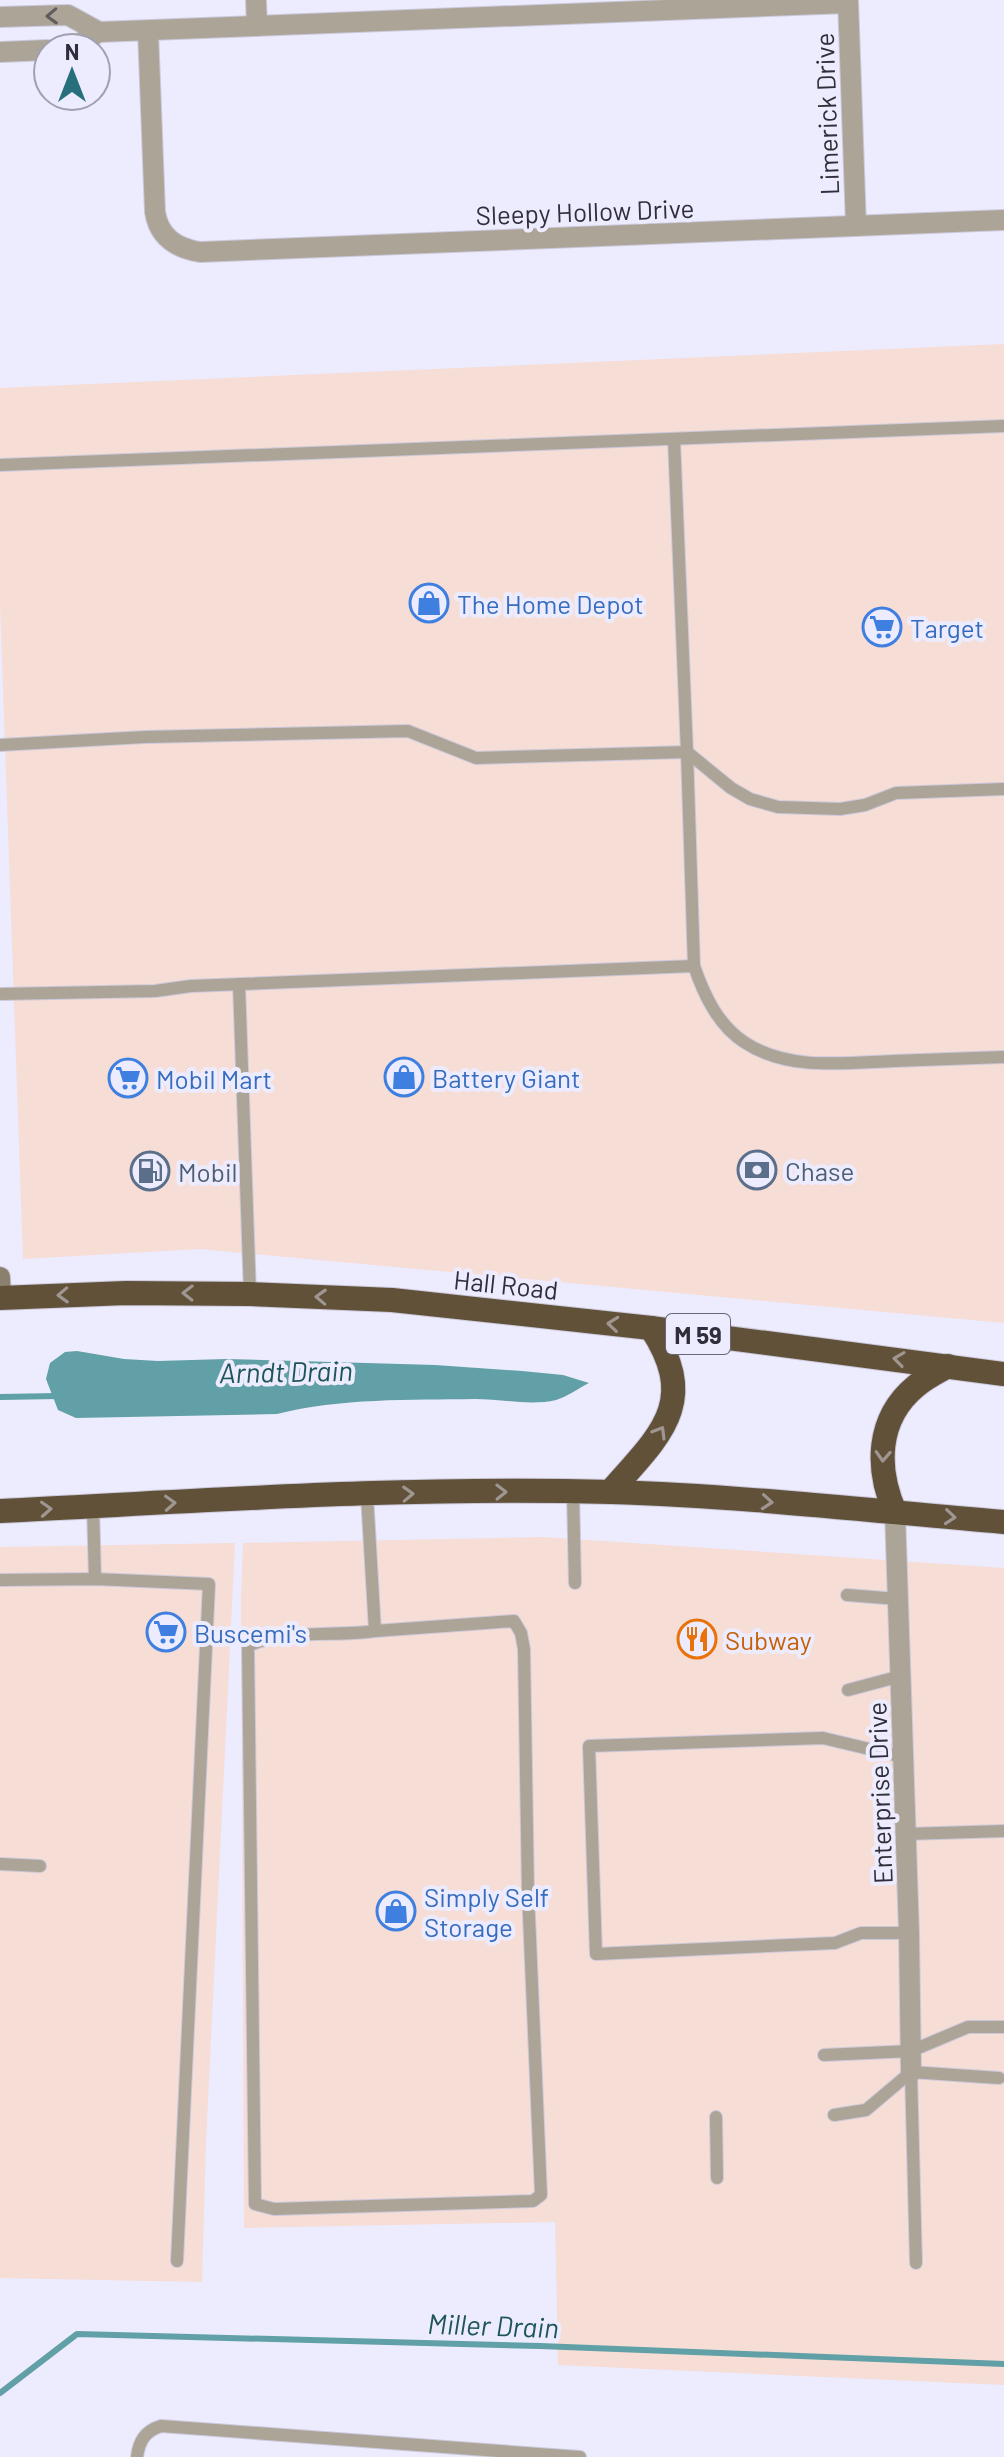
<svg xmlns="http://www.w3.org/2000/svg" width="1004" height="2457" viewBox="0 0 1004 2457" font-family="Barlow,sans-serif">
  <rect width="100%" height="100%" fill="#edebfe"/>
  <g fill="#f6ddd6">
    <path d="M1004,344v979l-804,-74 -177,10 -23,-656v-215z"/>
    <path d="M543,1537l461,31v817l-446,-20 -5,-250 2,107 -311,6 -3,-630 2,-55z"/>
    <path d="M235,1543l-29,599 -4,140 -202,-4v-731z"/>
  </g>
  <path fill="#60a0a6" d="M77,1351l47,8 34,2 68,-2 209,6 87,6 41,4 26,8c-10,5 -22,14 -33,17 -25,6 -55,-1 -81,-1 -65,1 -135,-1 -198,15l-201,4 -18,-8 -12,-31 4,-16 15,-11z"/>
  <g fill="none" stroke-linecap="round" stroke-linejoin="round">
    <g stroke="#60a0a6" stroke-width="6">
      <path d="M0,1397l58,-1"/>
      <path d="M0,2393l77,-59 463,12 464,18"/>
    </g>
    <g stroke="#cbc9db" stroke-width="14">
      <g id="lane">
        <path d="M674,439l13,313 44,36 19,11 28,8 62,2 25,-4 31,-12 108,-4"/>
        <path d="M0,465l1004,-39"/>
        <path d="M0,745l145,-8 263,-6 68,27 211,-6 7,214"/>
        <path d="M239,984l11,310"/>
        <path d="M0,994l155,-3 36,-5 503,-20c10,29 24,59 50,76 43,29 100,21 149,19 37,-1 74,-3 111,-4"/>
        <path d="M573,1492l2,91"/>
        <path d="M367,1495l8,136c-40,6 -92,-2 -127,15l7,558 19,5 259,-8 8,-6 -13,-303 -4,-243 -3,-16 -7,-12 -139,10"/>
        <path d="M93,1506l2,73"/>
        <path d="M0,1580l95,-1 114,5 -32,677"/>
        <path d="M847,1595l51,4"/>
        <path d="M848,1690l53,-14"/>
        <path d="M903,1757l-80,-19 -234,8 7,208 239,-11 26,-10h48"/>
        <path d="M906,1834l98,-3"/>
        <path d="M0,1864l40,2"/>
        <path d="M824,2055l87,-4 57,-24h36"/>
        <path d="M911,2072l5,191"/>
        <path d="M834,2115l32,-5 45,-38 88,6"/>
        <path d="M716,2117l1,61"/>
        <path d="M137,2457c2,-16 8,-26 24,-31l419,31"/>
      </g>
    </g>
    <g stroke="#cbc9db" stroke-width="22">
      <g id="street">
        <path d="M256,0l1,26"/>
        <path d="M848,0l8,226"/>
        <path d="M0,17l68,-2 31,17 749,-29"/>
        <path d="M148,31l7,181c4,25 21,36 45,40l804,-32"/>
        <path d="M72,48l27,-16"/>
        <path d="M0,52l48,-2"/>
        <path d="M895,1512l14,421 2,139"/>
      </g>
    </g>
    <g stroke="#cbc9db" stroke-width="22">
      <path id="secondary" d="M0,1277l1,21"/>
    </g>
    <g stroke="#cbc9db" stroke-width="26">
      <g id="highway">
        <path d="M0,1298l126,-5 124,1 142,6 259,28 353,46"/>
        <path d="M610,1492c50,-57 90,-89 41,-164"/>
        <path d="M0,1511c203,-10 408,-25 611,-19 131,4 262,19 393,30"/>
        <path d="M895,1512c-19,-43 -19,-93 21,-126 9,-8 21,-14 32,-20"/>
      </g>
    </g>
    <use href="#lane" stroke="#aba497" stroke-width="12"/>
    <use href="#street" stroke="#aba497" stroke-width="20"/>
    <use href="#secondary" stroke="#8b806e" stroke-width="20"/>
    <use href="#highway" stroke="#605138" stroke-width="24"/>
  </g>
  <defs><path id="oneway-chevron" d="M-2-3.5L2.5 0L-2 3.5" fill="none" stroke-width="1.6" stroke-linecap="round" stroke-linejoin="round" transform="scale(2)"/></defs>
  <use stroke="#615d5f" href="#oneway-chevron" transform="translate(52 16) rotate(178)"/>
  <g stroke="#9f9691">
    <use href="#oneway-chevron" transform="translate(188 1293) rotate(-179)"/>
    <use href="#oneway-chevron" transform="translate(63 1295) rotate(178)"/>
    <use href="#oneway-chevron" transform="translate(321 1297) rotate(-178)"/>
    <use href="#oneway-chevron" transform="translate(613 1324) rotate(-174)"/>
    <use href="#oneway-chevron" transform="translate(899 1359) rotate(-172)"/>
    <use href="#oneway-chevron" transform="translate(660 1432) rotate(-59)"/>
    <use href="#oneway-chevron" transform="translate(883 1456) rotate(93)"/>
    <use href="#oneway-chevron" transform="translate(501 1492) rotate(-1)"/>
    <use href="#oneway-chevron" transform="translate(408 1494) rotate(-2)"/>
    <use href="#oneway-chevron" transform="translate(767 1502) rotate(5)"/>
    <use href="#oneway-chevron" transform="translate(170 1503) rotate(-3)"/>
    <use href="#oneway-chevron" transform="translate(46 1509) rotate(-3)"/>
    <use href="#oneway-chevron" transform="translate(950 1517) rotate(5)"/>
  </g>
  <defs>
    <g id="shop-ring" transform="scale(2)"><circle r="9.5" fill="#edebfe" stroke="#3f7fe0" stroke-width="1.5"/><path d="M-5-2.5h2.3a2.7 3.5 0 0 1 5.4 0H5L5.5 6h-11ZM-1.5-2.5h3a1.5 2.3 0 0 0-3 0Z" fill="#3f7fe0"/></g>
    <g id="supermarket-ring" transform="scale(2)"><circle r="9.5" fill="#edebfe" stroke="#3f7fe0" stroke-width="1.5"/><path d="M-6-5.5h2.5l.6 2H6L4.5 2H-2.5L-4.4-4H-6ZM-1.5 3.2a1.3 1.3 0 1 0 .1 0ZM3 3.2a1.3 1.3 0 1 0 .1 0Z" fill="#3f7fe0"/></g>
    <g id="bank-ring" transform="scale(2)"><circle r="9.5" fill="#edebfe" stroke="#5c6f8a" stroke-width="1.5"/><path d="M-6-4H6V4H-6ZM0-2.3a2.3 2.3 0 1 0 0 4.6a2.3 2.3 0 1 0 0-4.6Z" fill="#5c6f8a"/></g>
    <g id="fuel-ring" transform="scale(2)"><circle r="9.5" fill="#edebfe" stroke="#5c6f8a" stroke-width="1.5"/><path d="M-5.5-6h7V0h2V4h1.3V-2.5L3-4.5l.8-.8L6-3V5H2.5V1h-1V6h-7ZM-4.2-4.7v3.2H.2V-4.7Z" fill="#5c6f8a"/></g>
    <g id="restaurant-ring" transform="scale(2)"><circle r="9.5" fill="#edebfe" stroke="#e8710a" stroke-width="1.5"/><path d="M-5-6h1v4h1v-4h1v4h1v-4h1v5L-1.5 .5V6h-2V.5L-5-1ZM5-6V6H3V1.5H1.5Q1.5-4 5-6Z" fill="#e8710a"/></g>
  </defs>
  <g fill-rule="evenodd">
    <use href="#shop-ring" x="429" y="603"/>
    <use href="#supermarket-ring" x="882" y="627"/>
    <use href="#shop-ring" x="404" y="1077"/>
    <use href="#supermarket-ring" x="128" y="1078"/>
    <use href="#bank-ring" x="757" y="1170"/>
    <use href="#fuel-ring" x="150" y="1171"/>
    <use href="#supermarket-ring" x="166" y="1632"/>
    <use href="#restaurant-ring" x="697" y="1639"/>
    <use href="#shop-ring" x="396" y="1911"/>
  </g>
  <g text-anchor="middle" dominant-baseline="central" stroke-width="8" stroke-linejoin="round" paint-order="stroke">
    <rect fill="#edebfe" stroke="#696775" stroke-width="2" x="666" y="1314" width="64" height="40" rx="6"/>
    <g font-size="24" font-weight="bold" fill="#302e3a">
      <text x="698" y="1334">M 59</text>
    </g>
    <g font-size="26" fill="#302e3a" stroke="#edebfe">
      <text transform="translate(826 114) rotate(-92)">Limerick Drive</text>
      <text transform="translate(585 211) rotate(-2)">Sleepy Hollow Drive</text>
      <text transform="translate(506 1284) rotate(6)">Hall Road</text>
      <text transform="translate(879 1793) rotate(-92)">Enterprise Drive</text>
    </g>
    <g font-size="26" fill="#366cbe" stroke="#edebfe" text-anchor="start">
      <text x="457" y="603">The Home Depot</text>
      <text x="910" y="627">Target</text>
      <text x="432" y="1077">Battery Giant</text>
      <text x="156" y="1078">Mobil Mart</text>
      <text x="194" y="1632">Buscemi's</text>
      <text x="424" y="1896">Simply Self<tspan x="424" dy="30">Storage</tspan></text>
    </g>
    <g font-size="26" fill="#4e5e75" stroke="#edebfe" text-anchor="start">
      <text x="785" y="1170">Chase</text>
      <text x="178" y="1171">Mobil</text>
    </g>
    <g font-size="26" fill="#c56008" stroke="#edebfe" text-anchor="start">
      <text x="725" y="1639">Subway</text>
    </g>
    <g font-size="28" font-style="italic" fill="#1d555a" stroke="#edebfe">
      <text transform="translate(286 1371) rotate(-1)">Arndt Drain</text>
      <text transform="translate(493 2325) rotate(2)">Miller Drain</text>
    </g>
  </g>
  <g transform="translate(72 72)"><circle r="38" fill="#edebfe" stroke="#a19fb0" stroke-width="2"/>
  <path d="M0-6L14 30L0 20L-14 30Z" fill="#276f7a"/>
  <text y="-12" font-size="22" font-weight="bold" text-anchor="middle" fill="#302e3a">N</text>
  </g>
</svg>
